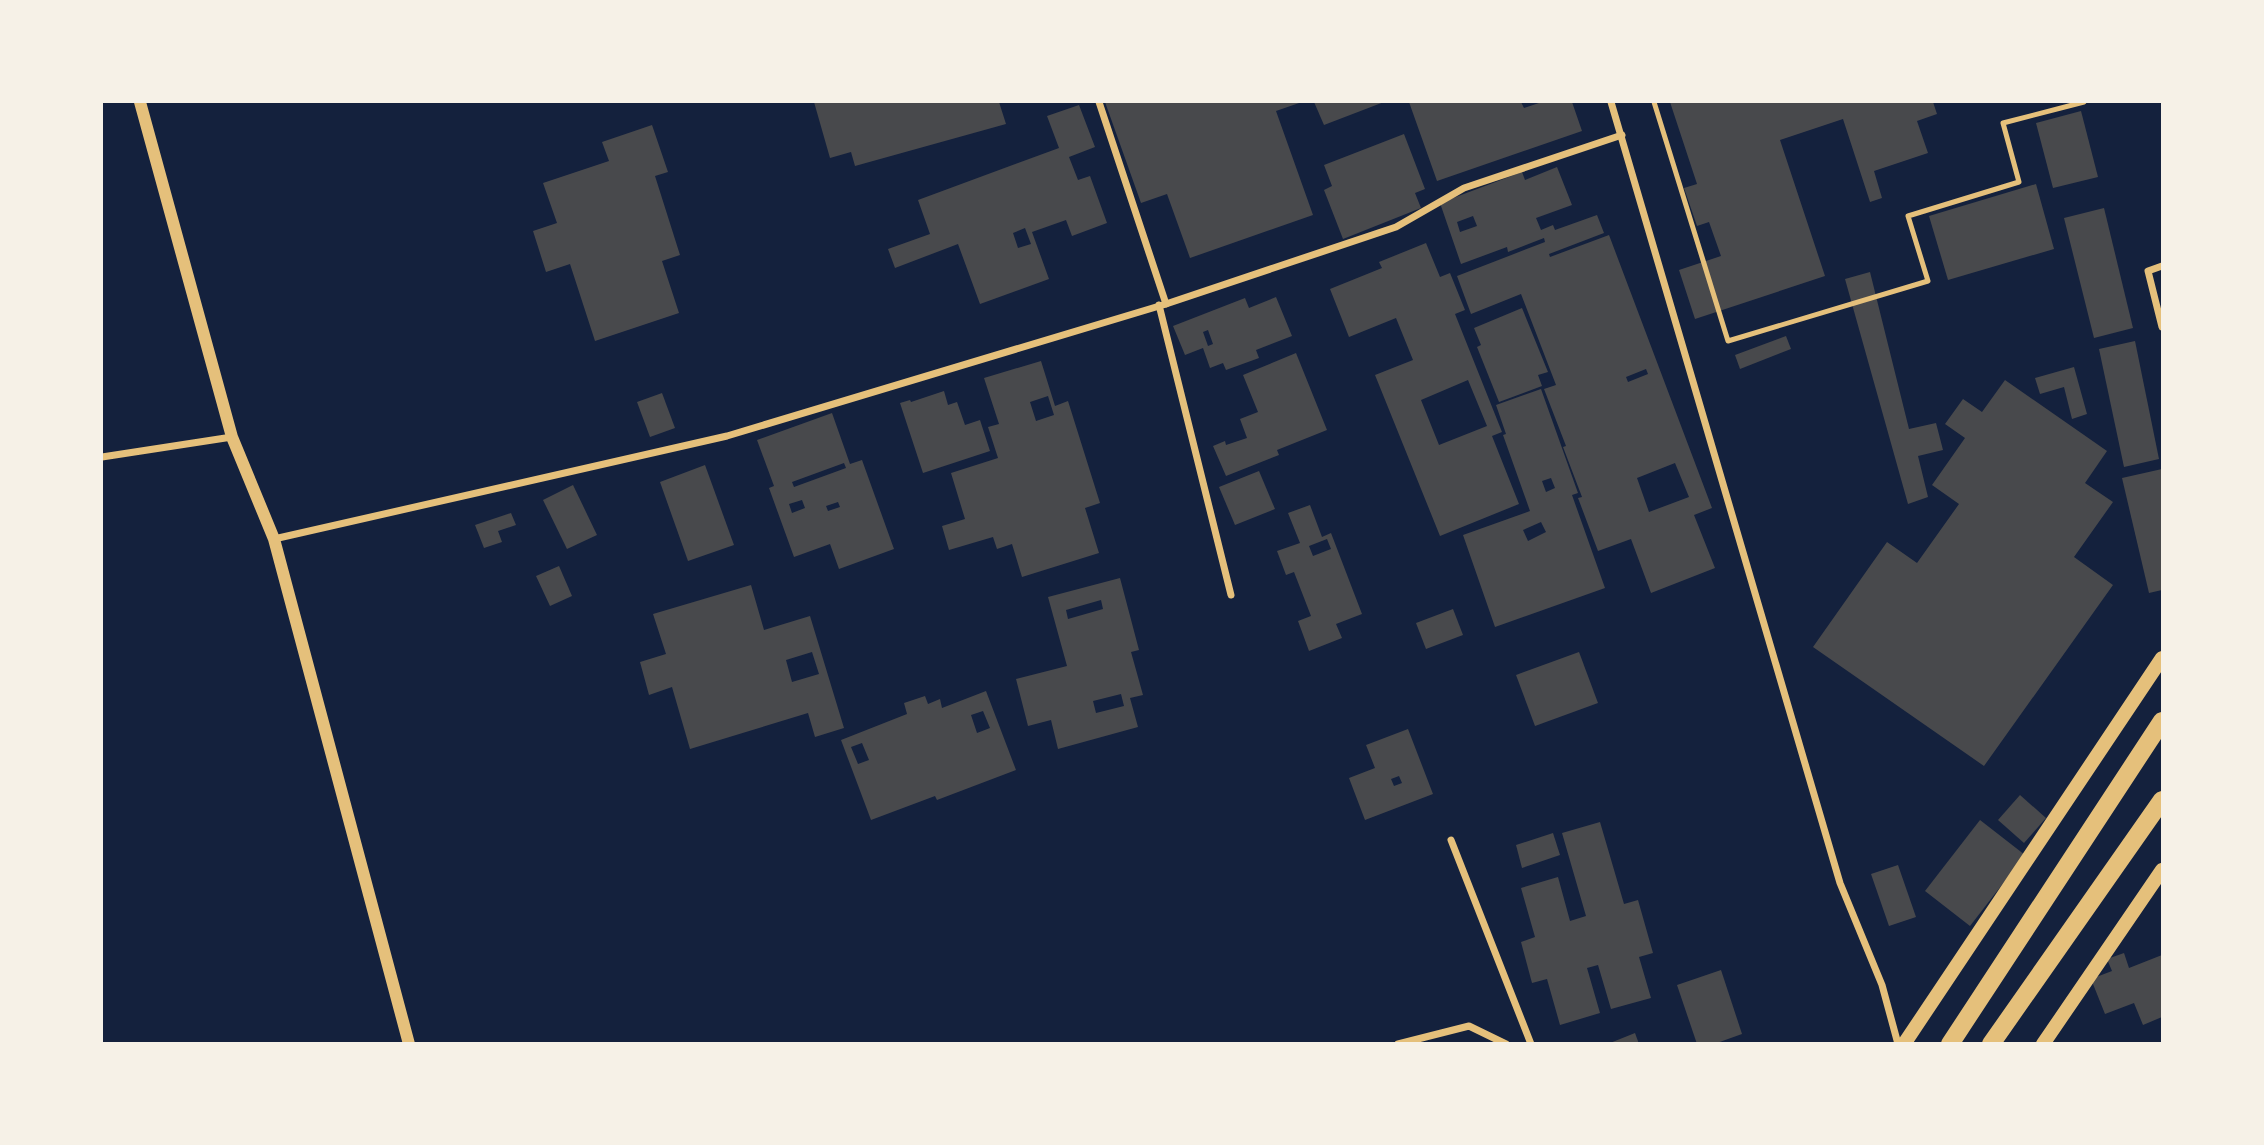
<svg xmlns="http://www.w3.org/2000/svg" width="2264" height="1145" viewBox="0 0 2264 1145" font-family="Quicksand,sans-serif">
  <rect width="100%" height="100%" fill="#14213d"/>
  <g fill="#48494c" fill-rule="evenodd">
    <path d="M814,102h185l7,22 -151,42 -4,-14 -21,6z"/>
    <path d="M1105,102h197l-26,9 37,104 -123,43 -23,-64 -26,9z"/>
    <path d="M1314,102h70l-60,23z"/>
    <path d="M1409,102h112l3,6 18,-6h30l10,29 -145,50z"/>
    <path d="M1670,102h263l4,12 -20,7 11,32 -54,18 8,27 -12,4 -27,-83 -63,21 45,136 -130,43 -16,-49 42,-14 -12,-34 -12,4 -13,-38 13,-4z"/>
    <path d="M1079,105l16,42 -26,10 9,23 12,-4 17,47 -35,13 -6,-16 -34,12 17,47 -69,25 -22,-60 -63,24 -7,-19 42,-15 -12,-34 141,-52 -12,-32zM1025,228l6,16 -13,4 -5,-15z"/>
    <path d="M2081,111l17,66 -45,11 -17,-65z"/>
    <path d="M652,125l16,47 -13,4 25,79 -18,6 17,52 -84,28 -25,-77 -24,8 -13,-41 24,-8 -14,-40 66,-22 -7,-19z"/>
    <path d="M1404,134l21,55 -10,4 6,15 -78,31 -19,-49 8,-4 -8,-21z"/>
    <path d="M1557,167l15,38 -36,13 5,12 12,-5 2,5 42,-15 7,18 -55,21 1,3 59,-22 103,273 -18,7 21,53 -64,25 -20,-54 -33,12 -20,-53 4,-1 -19,-50 3,-1 -22,-57 12,-4 -35,-91 -50,20 -14,-38 88,-34 -1,-4 -36,14 -1,-5 -46,17 -21,-61 82,-31 3,8zM1473,216l4,10 -17,6 -3,-10zM1646,369l2,5 -20,8 -2,-5zM1675,463l14,34 -40,15 -12,-34z"/>
    <path d="M2036,184l18,65 -106,31 -19,-64z"/>
    <path d="M2104,208l29,120 -39,10 -30,-120z"/>
    <path d="M1426,243l14,34 10,-4 15,37 -10,4 47,118 -10,4 27,68 -79,32 -65,-161 38,-15 -17,-42 -47,19 -19,-48 52,-21 -3,-6zM1468,380l19,46 -48,19 -18,-45z"/>
    <path d="M1870,272l39,157 27,-6 7,27 -25,6 10,41 -20,7 -63,-225z"/>
    <path d="M1276,297l16,39 -36,14 3,8 -33,12 -3,-7 -13,5 -7,-20 -18,7 -12,-29 72,-28 4,10zM1208,330l5,14 -5,2 -5,-14z"/>
    <path d="M1522,308l26,64 -10,3 4,11 -43,16 -22,-55 4,-2 -7,-17z"/>
    <path d="M1786,336l5,13 -51,20 -5,-14z"/>
    <path d="M2135,341l24,118 -35,8 -25,-118z"/>
    <path d="M1296,353l31,77 -50,20 2,5 -53,21 -13,-30 12,-5 1,4 21,-7 -7,-19 18,-7 -15,-37z"/>
    <path d="M1041,361l14,45 13,-5 32,102 -15,5 14,45 -77,24 -10,-33 -15,5 -4,-12 -44,13 -7,-24 23,-7 -14,-46 47,-15 -10,-31 11,-3 -15,-46zM1048,396l6,19 -18,6 -6,-19z"/>
    <path d="M2074,367l13,47 -15,5 -8,-32 -24,7 -5,-16z"/>
    <path d="M2005,380l102,71 -22,32 28,19 -39,55 39,28 -129,181 -171,-119 74,-105 30,21 42,-59 -27,-19 33,-47 -20,-14 18,-25 19,13z"/>
    <path d="M1541,389l37,104 -6,2 33,93 -110,39 -32,-92 67,-24 -27,-76 3,-1 -10,-29zM1551,478l4,10 -9,4 -4,-11zM1541,522l5,10 -18,9 -5,-11z"/>
    <path d="M944,391l4,14 9,-3 8,23 15,-5 10,31 -67,22 -23,-70 10,-3 1,2z"/>
    <path d="M662,393l13,35 -25,9 -13,-35z"/>
    <path d="M832,413l18,51 12,-4 32,89 -55,20 -9,-25 -36,13 -25,-69 5,-2 -17,-46zM844,463l2,5 -52,19 -2,-5zM802,500l3,8 -13,5 -3,-9zM838,502l2,5 -12,4 -2,-5z"/>
    <path d="M705,465l29,80 -46,16 -28,-79z"/>
    <path d="M2162,469v121l-13,3 -27,-115z"/>
    <path d="M1259,471l16,38 -40,16 -16,-38z"/>
    <path d="M573,485l24,50 -30,14 -24,-49z"/>
    <path d="M1310,505l12,32 9,-4 31,81 -26,10 6,14 -33,13 -11,-30 13,-5 -17,-44 -8,3 -9,-24 23,-8 -12,-30zM1327,539l4,10 -18,7 -4,-10z"/>
    <path d="M511,513l5,12 -18,6 4,11 -18,6 -9,-23z"/>
    <path d="M559,566l13,30 -22,10 -14,-30z"/>
    <path d="M1120,578l19,72 -8,2 12,43 -13,3 8,29 -80,22 -7,-29 -23,6 -12,-47 51,-13 -19,-69zM1101,600l2,9 -35,10 -2,-9zM1121,694l3,12 -28,7 -3,-12z"/>
    <path d="M751,585l13,45 46,-14 34,112 -29,9 -7,-24 -118,36 -18,-62 -23,8 -9,-33 26,-8 -13,-40zM812,652l7,22 -27,8 -6,-22z"/>
    <path d="M1453,609l10,26 -37,14 -10,-26z"/>
    <path d="M1579,652l19,51 -63,23 -19,-51z"/>
    <path d="M986,691l30,79 -79,30 -2,-4 -64,24 -30,-80 66,-26 -3,-11 21,-7 3,8 12,-5 2,9zM983,711l7,17 -13,5 -6,-18zM862,743l7,17 -11,4 -7,-17z"/>
    <path d="M1408,729l25,65 -68,26 -16,-42 26,-10 -9,-23zM1399,776l3,7 -8,3 -3,-7z"/>
    <path d="M2020,795l26,23 -22,25 -26,-23z"/>
    <path d="M1980,820l45,35 -55,71 -45,-35z"/>
    <path d="M1600,822l24,82 14,-4 15,53 -14,4 12,41 -40,11 -13,-44 -11,3 13,45 -40,12 -13,-46 -15,4 -11,-41 14,-5 -14,-49 37,-11 12,44 16,-5 -24,-83z"/>
    <path d="M1553,833l7,22 -38,13 -6,-23z"/>
    <path d="M1898,865l18,52 -27,9 -18,-52z"/>
    <path d="M2124,953l5,15 33,-13v62l-19,8 -9,-22 -29,11 -14,-35 21,-8 -5,-12z"/>
    <path d="M1721,970l21,64 -28,10h-17l-20,-59z"/>
    <path d="M1635,1033l4,11h-29v-1z"/>
  </g>
  <g fill="none" stroke-linecap="round" stroke-linejoin="round">
    <path stroke="#e5c07b" stroke-width="5" d="M1654,102l74,239 200,-60 -20,-65 111,-34 -16,-59 81,-21"/>
    <g stroke="#e5c07b" stroke-width="7">
      <path d="M1099,102l67,202"/>
      <path d="M1611,102l229,781 42,102 16,59"/>
      <path d="M2162,266l-14,5 14,56"/>
      <path d="M1159,305l72,290"/>
      <path d="M102,457l130,-20"/>
      <path d="M274,539l453,-103 439,-132 230,-77 68,-39 158,-53"/>
      <path d="M1451,840l80,204"/>
      <path d="M1398,1044l71,-18 37,18"/>
    </g>
    <path stroke="#e5c07b" stroke-width="12" d="M140,102l92,335 42,102 135,505"/>
    <g stroke="#e5c07b" stroke-width="14">
      <path d="M1904,1044l258,-386"/>
      <path d="M2043,1044l119,-174"/>
    </g>
    <g stroke="#e5c07b" stroke-width="18">
      <path d="M1950,1044l212,-323"/>
      <path d="M1991,1044l171,-244"/>
    </g>
  </g>
  <rect width="2264" height="1145" fill="none" stroke="#f6f1e7" stroke-width="206"/>
</svg>
